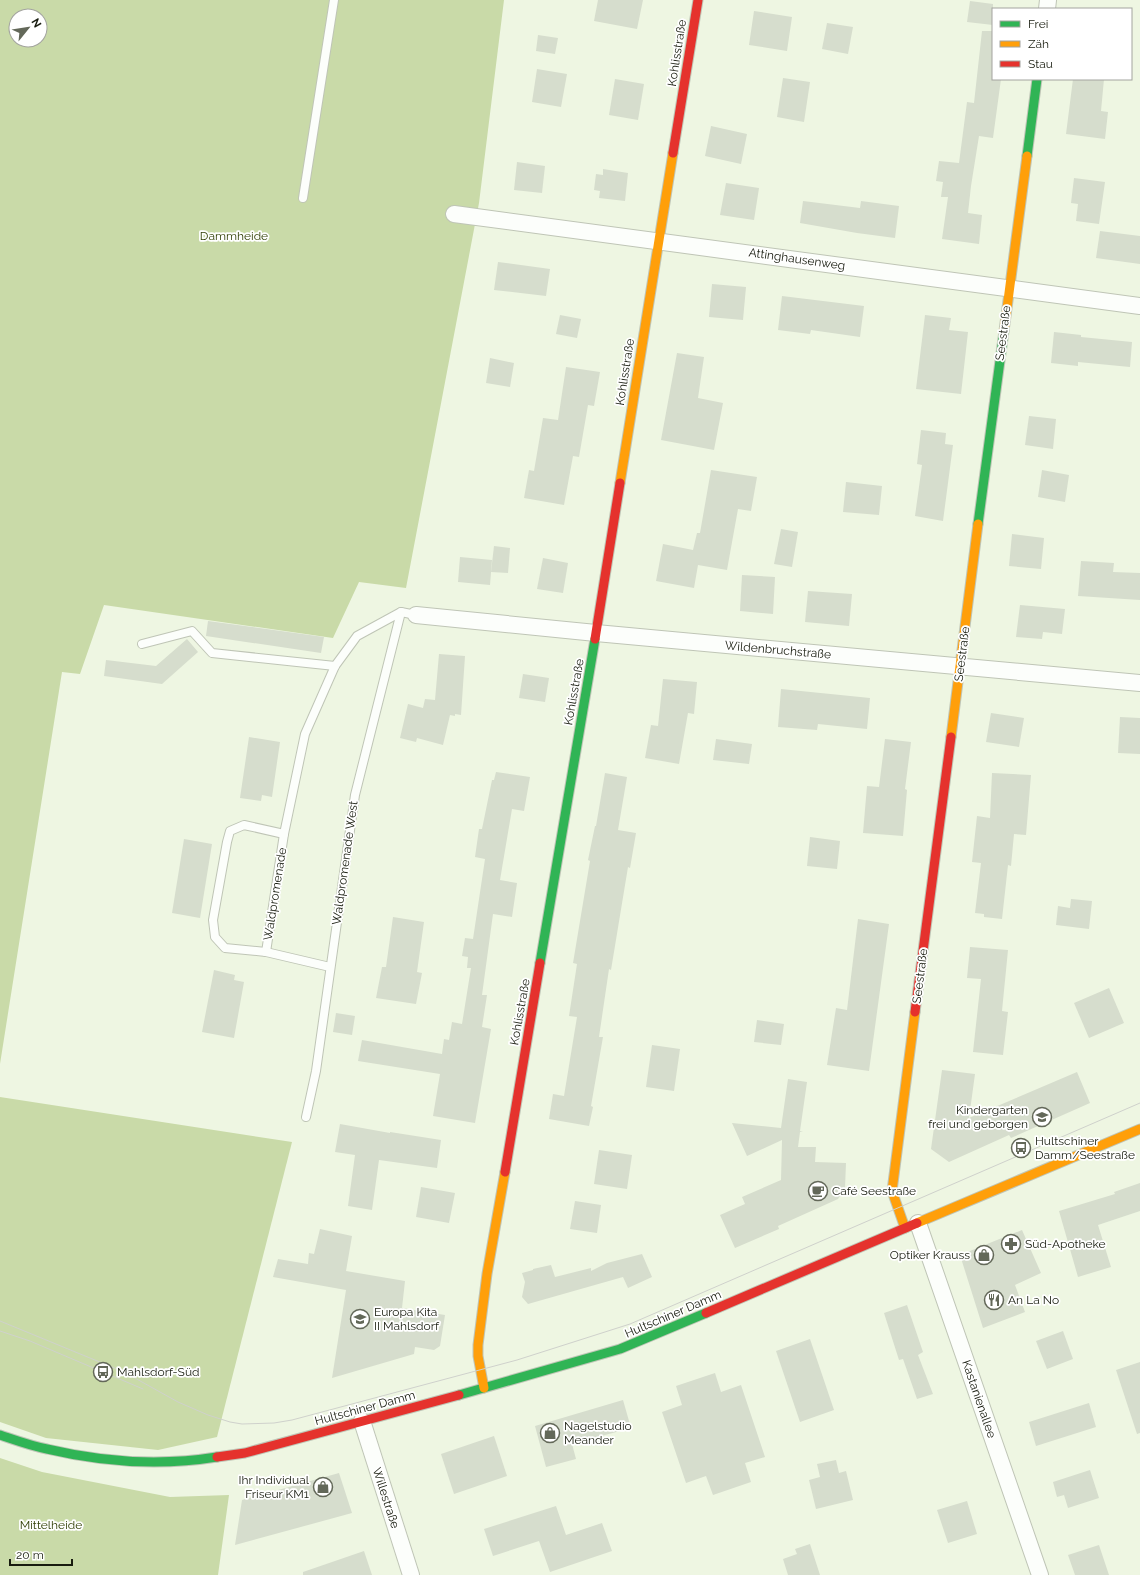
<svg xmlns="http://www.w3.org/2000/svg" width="1140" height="1575" viewBox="0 0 1140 1575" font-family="Raleway,sans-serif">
  <rect width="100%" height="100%" fill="#eef6e2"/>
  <g fill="#c9daa8" fill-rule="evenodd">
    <path d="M0,0h504l-25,203 -73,385 -47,-6 -26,56 -229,-33 -24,69 -18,-2 -62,392zM16,16h24v24h-24z"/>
    <path d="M0,1097l292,45 -75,295 -59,13 -112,-12 -46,-16z"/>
    <path d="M0,1458l42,14 128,25 59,-2 -11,80h-218z"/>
  </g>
  <g fill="#d6ddcd">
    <path d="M598,0h45l-6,29 -43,-8z"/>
    <path d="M970,1l23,3v21l-26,-3z"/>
    <path d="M754,11l38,6 -5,34 -38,-6z"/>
    <path d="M827,23l26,4 -5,27 -26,-5z"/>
    <path d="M982,31h11v48h8l-8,59 -14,-2 -8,50 -3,27 14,2 -3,29 -37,-5 6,-42h-7l2,-15 -7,-1 3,-20 20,2 8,-61 7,1z"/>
    <path d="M538,35l20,3 -3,16 -19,-3z"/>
    <path d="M537,69l30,5 -6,33 -29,-5z"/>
    <path d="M783,78l27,4 -6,40 -27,-5z"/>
    <path d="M615,79l29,5 -6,36 -29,-5z"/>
    <path d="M1073,79h31l-3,32 7,1 -3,27 -39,-5z"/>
    <path d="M711,126l36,8 -6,30 -36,-8z"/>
    <path d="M517,162l28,4 -3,27 -28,-3z"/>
    <path d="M603,169l25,4 -3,28 -26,-3 1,-7 -6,-1 2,-16 7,1z"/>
    <path d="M1074,178l31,4 -6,42 -23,-3 2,-17 -7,-1z"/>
    <path d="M726,183l33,5 -5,32 -34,-5z"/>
    <path d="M803,201l57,7 1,-7 38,5 -4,32 -38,-5 -57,-10z"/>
    <path d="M1100,231l40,5v28l-44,-6z"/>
    <path d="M498,262l52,7 -4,27 -52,-6z"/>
    <path d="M712,284l34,3 -3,33 -34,-3z"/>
    <path d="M782,296l82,10 -4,31 -49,-7 -1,4 -32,-4z"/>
    <path d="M560,315l21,4 -4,19 -21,-4z"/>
    <path d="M925,315l26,3 -2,12 19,2 -7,62 -45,-5z"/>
    <path d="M1054,332l27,3v2l51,5 -2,25 -52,-5v4l-27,-3z"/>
    <path d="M677,353l27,4 -6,41 25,5 -9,47 -53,-10z"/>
    <path d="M490,358l24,5 -4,24 -24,-4z"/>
    <path d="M566,367l34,5 -6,34 -6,-1 -9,52 -6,-1 -9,49 -40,-7 5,-28 5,1 9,-53 15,2z"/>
    <path d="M1029,416l27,3 -3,30 -28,-4z"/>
    <path d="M921,430l25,3 -1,11 8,1 -10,76 -28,-5 7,-51 -5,-1z"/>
    <path d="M711,470l46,7 -6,34 -13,-2 -11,61 -29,-5 -4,23 -38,-7 7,-37 30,6 4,-17h3z"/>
    <path d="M1042,470l27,5 -4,27 -27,-5z"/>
    <path d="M846,482l36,4 -3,29 -36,-3z"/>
    <path d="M781,529l17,3 -6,35 -18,-3z"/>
    <path d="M1012,534l32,4 -3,31 -32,-3z"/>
    <path d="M494,546l16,2 -2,25 -17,-1z"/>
    <path d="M460,557l32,3 -2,25 -32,-3z"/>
    <path d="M543,558l25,5 -5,30 -26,-4z"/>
    <path d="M1081,561l33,2 -1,9 27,1v27l-62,-4z"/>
    <path d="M742,575l33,2 -2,37 -33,-3z"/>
    <path d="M808,591l44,3 -3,32 -44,-4z"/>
    <path d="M1020,605l45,4 -3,25 -19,-2 -1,7 -26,-2z"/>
    <path d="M208,621l116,16 -3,16 -115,-17z"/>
    <path d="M187,639l11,13 -36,32 -58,-8 2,-16 50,6z"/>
    <path d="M439,654l26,2 -4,59 -6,-1v2l-5,-1 -7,30 -26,-7 -1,4 -16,-4 8,-34 15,4 2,-9 10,1z"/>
    <path d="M523,674l26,4 -4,24 -26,-4z"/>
    <path d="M663,679l34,3 -3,32 -6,-1 -9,51 -34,-6 6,-33 7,1z"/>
    <path d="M781,689l89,9 -3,31 -49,-5 -1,6 -39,-3z"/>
    <path d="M991,713l33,5 -5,29 -33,-5z"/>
    <path d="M1120,717l20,1v36l-22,-1z"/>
    <path d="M249,737l31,5 -8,55 -10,-2 -1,6 -21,-3z"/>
    <path d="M716,739l36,5 -3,20 -36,-4z"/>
    <path d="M885,739l26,3 -6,47 2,1 -4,46 -40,-3 4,-47 12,1z"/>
    <path d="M496,772l34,5 -6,34 -12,-2 -12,71 17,3 -5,34 -19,-3 -11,81h5l-5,32 9,2 -16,94 -42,-7 7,-42 -82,-13 4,-21 80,14 2,-15 5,1 3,-18 10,2 9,-56h-4l1,-11 -6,-1 3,-18 8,1 12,-80 -10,-2 4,-28h3l10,-49h2z"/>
    <path d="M605,773l22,4 -9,53 18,3 -6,35 -2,-1 -17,103 -2,-1 -10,68h4l-12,69 2,1 -4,19 -40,-7 4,-25 11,2 13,-79 -8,-1 8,-52 -4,-1 17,-102 -2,-1 7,-34h1z"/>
    <path d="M992,773l39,2 -5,60 -12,-1 -3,32 -3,-1 -6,54 -18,-2v-3l-9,-1 6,-50 -9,-1 5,-46 13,2z"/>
    <path d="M810,837l30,4 -3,28 -30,-3z"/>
    <path d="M184,839l28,5 -12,74 -28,-5z"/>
    <path d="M1071,899l21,2 -3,28 -33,-4 2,-19 12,2z"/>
    <path d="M393,917l31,5 -7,50 5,1 -6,31 -40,-6 6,-31h4z"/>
    <path d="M858,919l31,5 -20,147 -42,-6 9,-57 11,2z"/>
    <path d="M970,947l38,3 -6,61 6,1 -5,43 -30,-3 8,-73 -14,-1z"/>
    <path d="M214,970l21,5 -1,5 10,2 -10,56 -32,-6z"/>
    <path d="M1109,988l15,35 -35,15 -15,-35z"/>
    <path d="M336,1013l19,3 -3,19 -19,-3z"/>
    <path d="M757,1020l27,4 -3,21 -27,-3z"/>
    <path d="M652,1045l28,4 -6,42 -28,-4z"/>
    <path d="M942,1070l33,4 -6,44 108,-46 13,31 -79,35 -2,-3 -60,27 -18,-13z"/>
    <path d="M788,1079l19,3 -7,49h3l-3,1 -2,15h18l-1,15 31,1 -1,25 -7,11 -60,27 1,3 -44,19 -15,-33 25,-11 -3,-7 39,-17 1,-40 -35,16 -15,-33 49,5z"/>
    <path d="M340,1124l50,9v-1l51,8 -4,28 -58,-8 -7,50 -24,-4 7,-51 -20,-3z"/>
    <path d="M599,1150l33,5 -5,34 -33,-5z"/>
    <path d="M1140,1183v28l-42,14 13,42 -33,10 -19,-66 56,-17 -1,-2z"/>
    <path d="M421,1187l34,6 -6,30 -33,-6z"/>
    <path d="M575,1201l26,4 -4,28 -27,-4z"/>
    <path d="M320,1229l32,7 -6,35 59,10 -3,27 43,7 -5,31 -6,4 -19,-3 -1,7 -82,24 14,-88 -73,-13 5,-18 30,5 1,-11 5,1z"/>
    <path d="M1022,1230l19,43 -26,12 10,27 -42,16 -23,-73z"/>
    <path d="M642,1254l10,23 -24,11 -5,-11 -95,27 -6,-7 3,-15 -3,-9 11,-3v-1l18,-4 4,12 36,-9v3l16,-8z"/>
    <path d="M907,1305l16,47 -5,3 15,39 -16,5 -14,-40 -4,1 -15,-47z"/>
    <path d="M1063,1331l10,28 -26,10 -11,-28z"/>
    <path d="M810,1339l24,71 -34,12 -24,-71z"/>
    <path d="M1140,1362v71l-3,1 -21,-64z"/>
    <path d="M715,1373l6,19 20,-7 24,72 -20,6 6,19 -38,13 -7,-19 -20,7 -24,-71 20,-7 -6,-19z"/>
    <path d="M623,1400l8,28 -59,16 4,15 -30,8 -11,-41z"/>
    <path d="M1089,1403l7,24 -60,19 -7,-24z"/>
    <path d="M494,1436l13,40 -53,18 -13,-40z"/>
    <path d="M836,1460l3,13 7,-2 7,29 -37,9 -7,-29 11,-3 -3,-13z"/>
    <path d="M1090,1470l9,28 -31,10 -4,-13 -7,2 -4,-15z"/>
    <path d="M339,1473l13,40 -117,32 7,-45z"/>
    <path d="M967,1501l10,33 -29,9 -11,-33z"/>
    <path d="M556,1506l10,29 36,-12 10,28 -62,21 -11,-31 -46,15 -9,-27z"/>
    <path d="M810,1544l10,31h-32l-5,-16 14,-5 -2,-5z"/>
    <path d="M1099,1545l10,30h-34l-7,-20z"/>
    <path d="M364,1551l8,24h-69v-3z"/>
  </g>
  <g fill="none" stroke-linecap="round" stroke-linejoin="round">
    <g stroke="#bfc5b6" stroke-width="10">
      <g id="lane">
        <path d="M303,198l31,-198"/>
        <path d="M142,644l50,-13 20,22 123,13"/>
        <path d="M284,834l-40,-9 -14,6 -3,11 -14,78 2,17 10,11 41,4 64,15"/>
        <path d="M266,952l18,-118 21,-100 30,-68 22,-30 44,-24 15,3"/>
        <path d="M306,1117l10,-46 39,-276 46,-183"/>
      </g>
    </g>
    <g stroke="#bfc5b6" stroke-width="18">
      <g id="street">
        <path d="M1047,9l1,-9"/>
        <path d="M454,214l686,92"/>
        <path d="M416,615l180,18 544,50"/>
        <path d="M918,1223l122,352"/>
        <path d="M362,1421l49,154"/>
      </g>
    </g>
    <g stroke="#bfc5b6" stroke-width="11">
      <g id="fast">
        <path d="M1027,156l10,-77"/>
        <path d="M978,524l26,-193"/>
        <path d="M540,963l55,-324"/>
        <path d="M459,1395l161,-46 86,-36"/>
        <path d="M0,1435c15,5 31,11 47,14 55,13 114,17 170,8"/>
      </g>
    </g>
    <g stroke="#bfc5b6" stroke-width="11">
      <g id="slow">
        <path d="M1004,331l23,-175"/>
        <path d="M620,483l53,-330"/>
        <path d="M951,737l27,-213"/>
        <path d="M917,1223l223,-94"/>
        <path d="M905,1228l-13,-37 23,-179"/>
        <path d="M484,1388l-6,-32v-11l9,-71 18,-102"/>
      </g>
    </g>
    <g stroke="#bfc5b6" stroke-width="11">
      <g id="jam">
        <path d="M673,153l25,-153"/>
        <path d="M595,639l25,-156"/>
        <path d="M915,1012l36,-275"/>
        <path d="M505,1172l35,-209"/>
        <path d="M706,1313l211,-90"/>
        <path d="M217,1457l28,-4 214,-58"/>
      </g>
    </g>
    <use href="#lane" stroke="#fcfefb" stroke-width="8"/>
    <use href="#street" stroke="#fcfefb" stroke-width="16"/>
    <use href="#fast" stroke="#30b455" stroke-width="9"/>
    <use href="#slow" stroke="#ff9f0a" stroke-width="9"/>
    <use href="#jam" stroke="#e5322d" stroke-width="9"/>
    <g stroke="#cfd1cc" stroke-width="1">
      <path d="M0,1321l124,51 54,30 30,13 22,7 12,2 32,-1 18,-3 225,-60 113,-36 510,-221"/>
      <path d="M0,1331l30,10 113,48"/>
    </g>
  </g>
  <defs>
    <g id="school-ring" transform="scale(1)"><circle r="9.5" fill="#fff" stroke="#636859" stroke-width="1.5"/><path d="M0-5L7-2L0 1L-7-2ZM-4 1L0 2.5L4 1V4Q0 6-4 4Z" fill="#636859"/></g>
    <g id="bus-ring" transform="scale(1)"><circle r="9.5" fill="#fff" stroke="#636859" stroke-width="1.5"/><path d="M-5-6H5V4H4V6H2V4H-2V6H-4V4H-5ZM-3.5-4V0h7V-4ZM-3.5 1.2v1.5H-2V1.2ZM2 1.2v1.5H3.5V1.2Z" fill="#636859"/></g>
    <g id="cafe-ring" transform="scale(1)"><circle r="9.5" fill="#fff" stroke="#636859" stroke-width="1.5"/><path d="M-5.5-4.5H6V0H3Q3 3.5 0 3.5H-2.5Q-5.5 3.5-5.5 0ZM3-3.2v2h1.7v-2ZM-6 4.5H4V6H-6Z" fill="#636859"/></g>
    <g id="pharmacy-ring" transform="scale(1)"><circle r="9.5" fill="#fff" stroke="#636859" stroke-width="1.5"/><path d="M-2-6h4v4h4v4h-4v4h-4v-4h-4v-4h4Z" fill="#636859"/></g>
    <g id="shop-ring" transform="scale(1)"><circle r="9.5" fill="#fff" stroke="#636859" stroke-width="1.5"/><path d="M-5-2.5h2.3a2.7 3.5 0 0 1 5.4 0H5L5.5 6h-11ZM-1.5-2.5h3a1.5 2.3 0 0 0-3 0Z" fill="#636859"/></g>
    <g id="restaurant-ring" transform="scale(1)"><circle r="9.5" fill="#fff" stroke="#636859" stroke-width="1.5"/><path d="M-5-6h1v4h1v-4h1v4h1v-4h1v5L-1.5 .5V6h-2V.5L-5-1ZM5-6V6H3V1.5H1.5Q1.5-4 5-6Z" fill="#636859"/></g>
  </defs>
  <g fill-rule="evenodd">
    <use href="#school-ring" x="1042" y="1117"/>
    <use href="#bus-ring" x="1021" y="1148"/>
    <use href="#cafe-ring" x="818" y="1191"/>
    <use href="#pharmacy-ring" x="1011" y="1244"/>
    <use href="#shop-ring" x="984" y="1255"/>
    <use href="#restaurant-ring" x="994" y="1300"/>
    <use href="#school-ring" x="360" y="1319"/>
    <use href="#bus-ring" x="103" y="1372"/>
    <use href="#shop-ring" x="550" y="1433"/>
    <use href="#shop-ring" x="323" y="1487"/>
  </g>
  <g text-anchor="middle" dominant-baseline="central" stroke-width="3.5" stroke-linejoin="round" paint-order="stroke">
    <g font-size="12" fill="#181c0f" stroke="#fff">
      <text transform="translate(677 53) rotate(-81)">Kohlisstraße</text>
      <text transform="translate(797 259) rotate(8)">Attinghausenweg</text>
      <text transform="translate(1003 333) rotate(-83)">Seestraße</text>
      <text transform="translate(625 372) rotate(-81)">Kohlisstraße</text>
      <text transform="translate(778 650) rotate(5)">Wildenbruchstraße</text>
      <text transform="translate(962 654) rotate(-83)">Seestraße</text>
      <text transform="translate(574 692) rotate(-80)">Kohlisstraße</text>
      <text transform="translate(345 863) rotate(-82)">Waldpromenade West</text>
      <text transform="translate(275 894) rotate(-81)">Waldpromenade</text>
      <text transform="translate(920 976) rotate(-83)">Seestraße</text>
      <text transform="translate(520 1012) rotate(-80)">Kohlisstraße</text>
      <text transform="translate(673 1314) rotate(-23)">Hultschiner Damm</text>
      <text transform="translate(979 1399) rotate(71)">Kastanienallee</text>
      <text transform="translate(365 1408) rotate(-15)">Hultschiner Damm</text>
      <text transform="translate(386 1498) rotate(72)">Willestraße</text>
    </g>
    <g font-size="12" fill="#303f05" stroke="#fff">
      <text x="234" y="236">Dammheide</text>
      <text x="51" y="1525">Mittelheide</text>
    </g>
    <g font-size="12" fill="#181c0f" stroke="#fff" text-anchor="start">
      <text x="1028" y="1110" text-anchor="end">Kindergarten<tspan x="1028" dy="14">frei und geborgen</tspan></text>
      <text x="1035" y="1141">Hultschiner<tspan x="1035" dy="14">Damm/Seestraße</tspan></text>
      <text x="832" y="1191">Café Seestraße</text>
      <text x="1025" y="1244">Süd-Apotheke</text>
      <text x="970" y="1255" text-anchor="end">Optiker Krauss</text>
      <text x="1008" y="1300">An La No</text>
      <text x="374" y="1312">Europa Kita<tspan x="374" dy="14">II Mahlsdorf</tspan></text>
      <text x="117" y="1372">Mahlsdorf-Süd</text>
      <text x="564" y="1426">Nagelstudio<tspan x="564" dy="14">Meander</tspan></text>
      <text x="309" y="1480" text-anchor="end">Ihr Individual<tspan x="309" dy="14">Friseur KM1</tspan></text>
    </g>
  </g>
  <rect x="992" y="8" width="140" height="72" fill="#ffffff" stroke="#a3a49f"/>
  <rect x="1000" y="21" width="20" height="6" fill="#30b455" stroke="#a3a49f"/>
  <text x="1028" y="28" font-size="12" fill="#181c0f">Frei</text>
  <rect x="1000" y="41" width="20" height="6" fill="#ff9f0a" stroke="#a3a49f"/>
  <text x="1028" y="48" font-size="12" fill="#181c0f">Zäh</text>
  <rect x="1000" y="61" width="20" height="6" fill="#e5322d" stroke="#a3a49f"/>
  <text x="1028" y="68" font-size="12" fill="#181c0f">Stau</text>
  <g transform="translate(28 28) rotate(60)"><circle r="19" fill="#ffffff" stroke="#a3a49f"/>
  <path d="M0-3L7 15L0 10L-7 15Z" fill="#636859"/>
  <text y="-6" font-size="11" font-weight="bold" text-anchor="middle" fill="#181c0f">N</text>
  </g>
  <path d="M10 1559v6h62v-6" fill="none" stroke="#181c0f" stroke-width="2"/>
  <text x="16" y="1559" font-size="12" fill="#181c0f" stroke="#ffffff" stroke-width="3" paint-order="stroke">20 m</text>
</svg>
